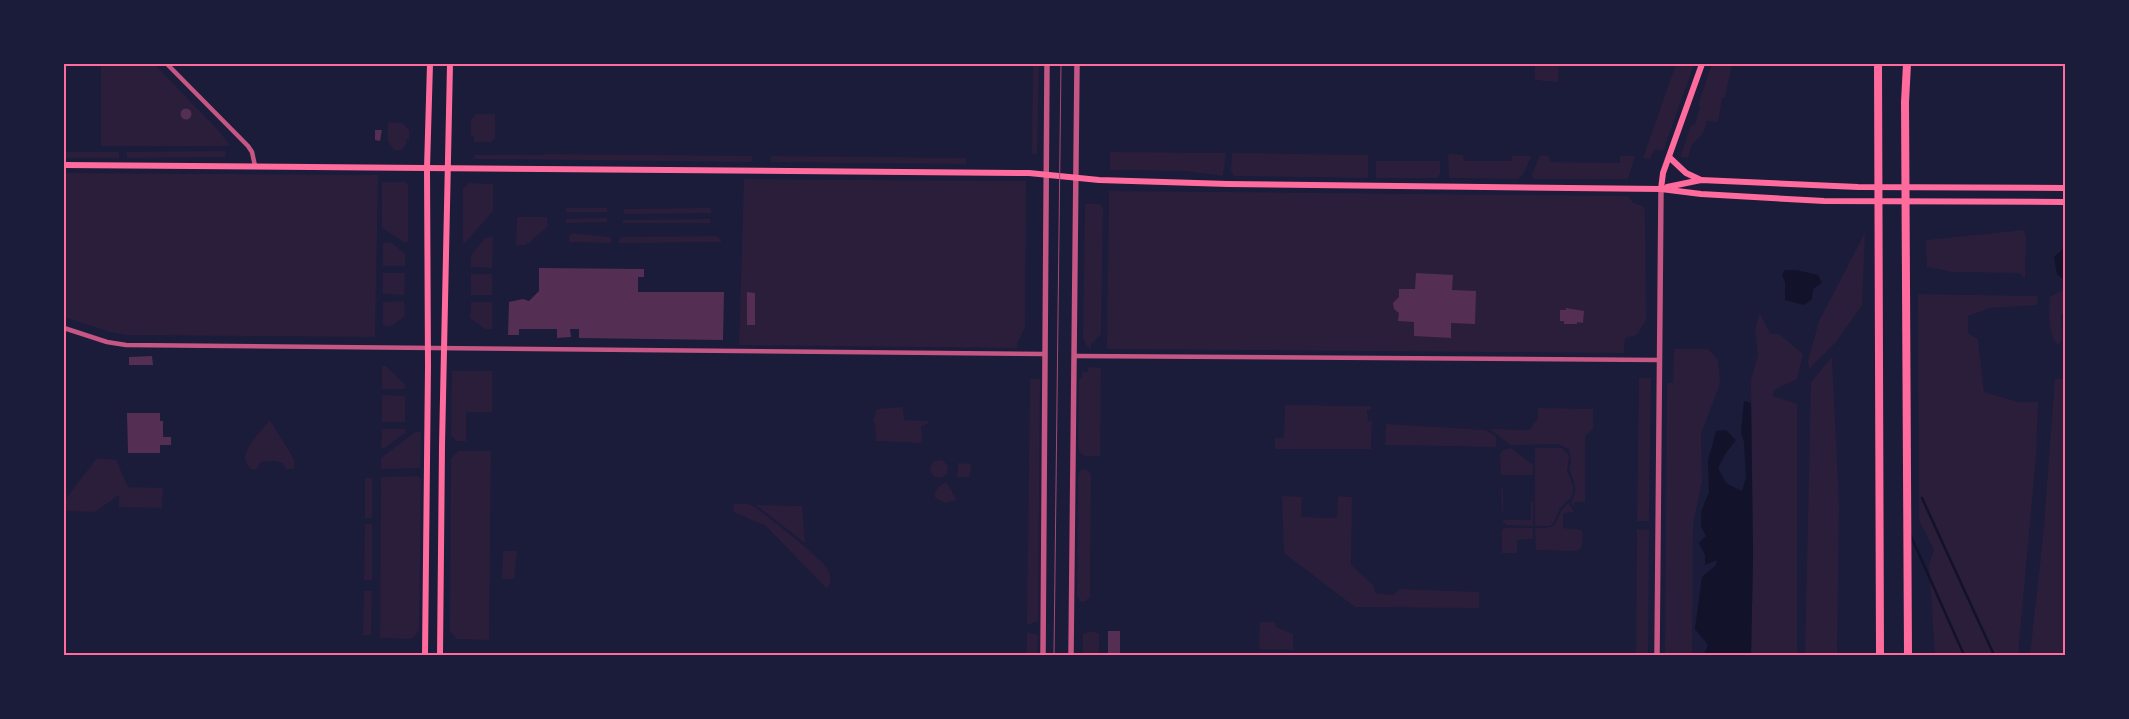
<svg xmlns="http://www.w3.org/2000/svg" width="2129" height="719" viewBox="0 0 2129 719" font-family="Arial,sans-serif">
  <rect width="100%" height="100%" fill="#1b1b3a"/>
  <g fill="#2a1e3b">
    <path d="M101,64h53l65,67 11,15h-129z"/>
    <path d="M1033,64h6l-2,90h-5z"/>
    <path d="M1535,64h24l-1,18 -23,-2z"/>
    <path d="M1676,64h18l-31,87 -8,-2 -5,10 -7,-1z"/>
    <path d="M1712,64h20l-7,33 -3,1 -4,24 -11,-1 -4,12 -12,13 -3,12 -8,-1 11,-31 4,-1 5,-19 -2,-1z"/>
    <path d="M476,114h19v25l-4,3h-17v-6h-3v-16z"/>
    <path d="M388,122l15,1 6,7v9h-3v5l-4,6h-8l-6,-9z"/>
    <path d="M225,151v6l-98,1v-6z"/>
    <rect x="64" y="152" width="55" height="6"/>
    <path d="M1110,152l116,1 -3,23 -38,-5 -75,-1z"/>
    <path d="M1232,153l136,2v23l-134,-2 -3,-5z"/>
    <path d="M545,154l207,2v6l-277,-3v-4h70z"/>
    <path d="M1448,154l15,1 1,6h48v-5h18l1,2 -8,16 -5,5 -69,-1z"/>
    <path d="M1540,155l9,1 1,6 70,1v-7h15l-7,23h-95l-1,-4z"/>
    <path d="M771,156l195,2v6l-195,-2z"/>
    <path d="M1376,161h64v13l-3,4h-61z"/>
    <path d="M64,173l314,2 -3,162 -249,-2 -16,-3 -46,-15z"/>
    <path d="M744,179l282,2 -1,146 -8,17v4l-278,-3z"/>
    <path d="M382,182h22l4,2v58h-4l-22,-14z"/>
    <path d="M469,183l24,1v27l-28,32 -2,-1v-53z"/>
    <path d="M1109,191l519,5 5,7 10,3 2,4 1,110 -9,15 -12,3 -1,15 -517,-4z"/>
    <path d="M1085,204h15l3,4 -2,126 -10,10v5l-4,-3 -4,-8z"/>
    <rect x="566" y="208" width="41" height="4"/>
    <path d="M711,208v5l-87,1v-5z"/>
    <path d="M517,217h30l1,9 -19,17h-2l-1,2h-10z"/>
    <path d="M607,218v4l-41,1v-4z"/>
    <path d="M710,219l1,4h-88v-3z"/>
    <path d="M2024,230l2,7 -1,41 -6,-5 -66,-1 -26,-5 -1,-27z"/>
    <path d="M573,233l37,4 2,6 -43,-1v-6z"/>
    <path d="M1865,233l-3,72 -26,37 -27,27 -1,-8 11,-40z"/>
    <path d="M714,236l4,1 4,5 -103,1v-4l4,-2z"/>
    <path d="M493,237l-1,31 -21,-1v-12l14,-17z"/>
    <path d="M391,242l14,12v12h-22v-23z"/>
    <path d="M383,273h22l-1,22 -21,-1z"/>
    <rect x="471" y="274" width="21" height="21"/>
    <path d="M2065,289v25h-4l1,26 -4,5c-11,-12 -9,-33 -8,-48z"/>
    <path d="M1918,294l120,2 -1,9 -47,3 -22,8v17l10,6 6,53 34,10h20l-2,54 -18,199h-83l-6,-91 5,-14 -15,-30z"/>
    <path d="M404,301l1,15 -15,11 -7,-2v-23z"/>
    <path d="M471,302h21v27h-7l-15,-11z"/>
    <path d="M1760,313l10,21h9l24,20 -6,25 -23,11 -1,6 24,8v251h-46l2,-99 -2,-177 7,-24 -3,-26z"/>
    <path d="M1674,349h34l10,11 2,24 -19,50 1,48 -9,42 -1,131h-27l2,-272h6z"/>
    <path d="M1832,357l7,148 -2,150h-32l6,-273z"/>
    <path d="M382,366h4l19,19v4h-23z"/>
    <path d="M1088,367l13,1 -1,88c-9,0 -19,3 -22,-8l1,-69h3v-7h6z"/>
    <path d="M452,371h40v41h-26v29h-9l-6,-5z"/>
    <path d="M1639,378h12l-2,143h-12z"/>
    <path d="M1030,379h10l-2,242 -11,4z"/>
    <path d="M2055,379h10v276h-35l13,-117z"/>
    <path d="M382,395l23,1v26h-23z"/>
    <path d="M1285,405l86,1v4h-4l1,11h4l-1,28h-96v-11h9z"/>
    <path d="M903,407l1,13 24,1v3l-7,2 1,17 -46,-2 -1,-17 -2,-4 4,-11z"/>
    <path d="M1538,408l55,1v20l-8,7v66h-11v5l-3,-5c8,-12 3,-21 -2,-33l2,-8 -2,-12 -11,-5 -48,1 -20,-16 40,1 8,-13z"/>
    <path d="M270,420l24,39v10h-8l-3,-5 -7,-3 -15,1 -4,7h-6c-1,-2 -4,-4 -5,-7 -6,-10 17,-34 24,-42z"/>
    <path d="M1386,424l100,6 10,7v10l-111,-2z"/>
    <path d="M382,429h23v4l-20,15h-4z"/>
    <path d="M415,432h6l-1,36 -39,1v-11z"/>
    <path d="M1511,448l22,17v10h-32l-1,-21 3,-4z"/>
    <path d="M1535,448h27l7,8 -2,15 6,15v6l-2,6 -11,10 -6,14 -4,4h-15z"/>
    <path d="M458,451h33l-2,189 -32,-1 -7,-8 1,-172z"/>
    <path d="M97,458l19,2 12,27 35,1 -1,20 -43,-1v-12l-24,17 -31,-1v-10z"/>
    <circle cx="939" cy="469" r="9"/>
    <path d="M958,463l13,1 -1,13h-13z"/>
    <path d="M1084,469l5,2 2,4 -1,122 -6,5 -4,-1 -3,-5 1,-120 2,-5z"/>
    <path d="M418,476l3,3 -2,151 -5,7 -4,2 -30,-1 1,-161z"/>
    <rect x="365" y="478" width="7" height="40"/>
    <path d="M946,482l11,18 -12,3 -10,-5c-1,-9 4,-12 11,-16z"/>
    <path d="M1501,489h2v31h28v-18h2v24l-26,-1 -4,-3z"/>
    <path d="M1282,496l20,1 -1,20 36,1 1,-22 14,1 -1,68 23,21 1,7 18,2 7,-6 79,3v16l-124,-1 -71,-54z"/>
    <path d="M1569,503l5,9 -11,1v15l18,2 2,5 -1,11 -5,5 -41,-1 -1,-22c32,1 14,-9 34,-25z"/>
    <path d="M734,504c5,0 14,-1 19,2 12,8 68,52 74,62 4,6 5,14 0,21l-61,-63 -33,-14z"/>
    <path d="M756,505l46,1 3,37z"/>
    <path d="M365,524h7v56h-8z"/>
    <path d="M1504,528h29v11l-16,1v13h-15v-23z"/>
    <path d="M1637,529l12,1 -1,125h-12z"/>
    <path d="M503,551h14l-3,28h-12z"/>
    <path d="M364,591h8l-1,44h-8z"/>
    <path d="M1260,622h15l1,5 17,7v16l-34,-1z"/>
    <path d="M1091,631l8,3v21h-16v-21z"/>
    <path d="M1027,632l11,3 -1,20h-10z"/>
  </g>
  <g fill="#12122b">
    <path d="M2065,247v34l-8,-7 -3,-17z"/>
    <path d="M1785,270h11l22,5 4,8 -9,6 -1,10 -8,6 -19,-5v-18l-3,-7z"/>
    <path d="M1744,401l7,2 2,153 -2,99h-47l4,-10 -13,-16 7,-52 14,-12 1,-5 -12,5v-10l-6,-12 7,-7 -5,-10v-14l8,-20 -1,-31 8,-30 10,-1 10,10 -10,13 -8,15 8,15 16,8 4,-13 -2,-36 -3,-9z"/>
  </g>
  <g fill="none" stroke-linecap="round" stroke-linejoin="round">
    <g stroke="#12122b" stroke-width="2.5">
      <path d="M1922,498l72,157"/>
      <path d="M1910,534l54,121"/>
    </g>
  </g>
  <g fill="#542f53">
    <circle cx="186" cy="114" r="5.5"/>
    <path d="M375,130h7l-2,11 -5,-1z"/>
    <path d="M539,268l105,1v8h-6v15h86l-1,48 -144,-2v-9h-9l1,8 -14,1v-9h-38v6h-11l1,-33 14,-3 6,2 10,-10z"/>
    <path d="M1416,273l37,2 -1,15 24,1 -1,33 -24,-1v15l-37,-2v-14l-16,-1 1,-8 -5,-4 -1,-6 6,-6v-8h16z"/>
    <path d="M747,292l8,1v32h-8z"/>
    <path d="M1566,308l18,3 -1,12 -6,-1v2h-13v-3h-4v-11h6z"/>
    <path d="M152,356l1,9h-24v-8z"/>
    <path d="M127,413h33v8h3v16h8v8h-11v8h-32z"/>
    <rect x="1108" y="631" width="12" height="24"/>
  </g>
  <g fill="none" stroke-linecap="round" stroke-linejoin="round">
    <g stroke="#c65784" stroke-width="4.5">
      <path d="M167,64l81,82 4,6 3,14"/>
      <path d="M64,328l43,14 19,3 918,9"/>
      <path d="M1075,356l584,4"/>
    </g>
    <g stroke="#c65784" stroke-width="5.5">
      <path d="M1043,655l4,-591"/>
      <path d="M1071,655l6,-591"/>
      <path d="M1657,655l4,-466"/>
    </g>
    <g stroke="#ff6b9d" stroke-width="6">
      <path d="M1669,157l17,16 15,7"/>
      <path d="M64,165l965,8 70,7 129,4 433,5 40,5 123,7 241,1"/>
      <path d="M1667,187l34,-7 157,7 207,1"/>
      <path d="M1661,189l2,-16 39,-109"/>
      <path d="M425,655l3,-289 -1,-198 3,-104"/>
      <path d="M440,655l2,-209 8,-382"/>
    </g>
    <g stroke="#ff6b9d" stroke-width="8">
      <path d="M1878,64l2,591"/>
      <path d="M1907,64l-2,38 3,553"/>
    </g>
    <path stroke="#a44b75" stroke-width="1" d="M1054,655l7,-591"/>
  </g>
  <rect width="2129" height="719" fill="none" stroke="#1b1b3a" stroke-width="130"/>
  <rect x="65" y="65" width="1999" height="589" fill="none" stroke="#ff6b9d" stroke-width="2"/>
</svg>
